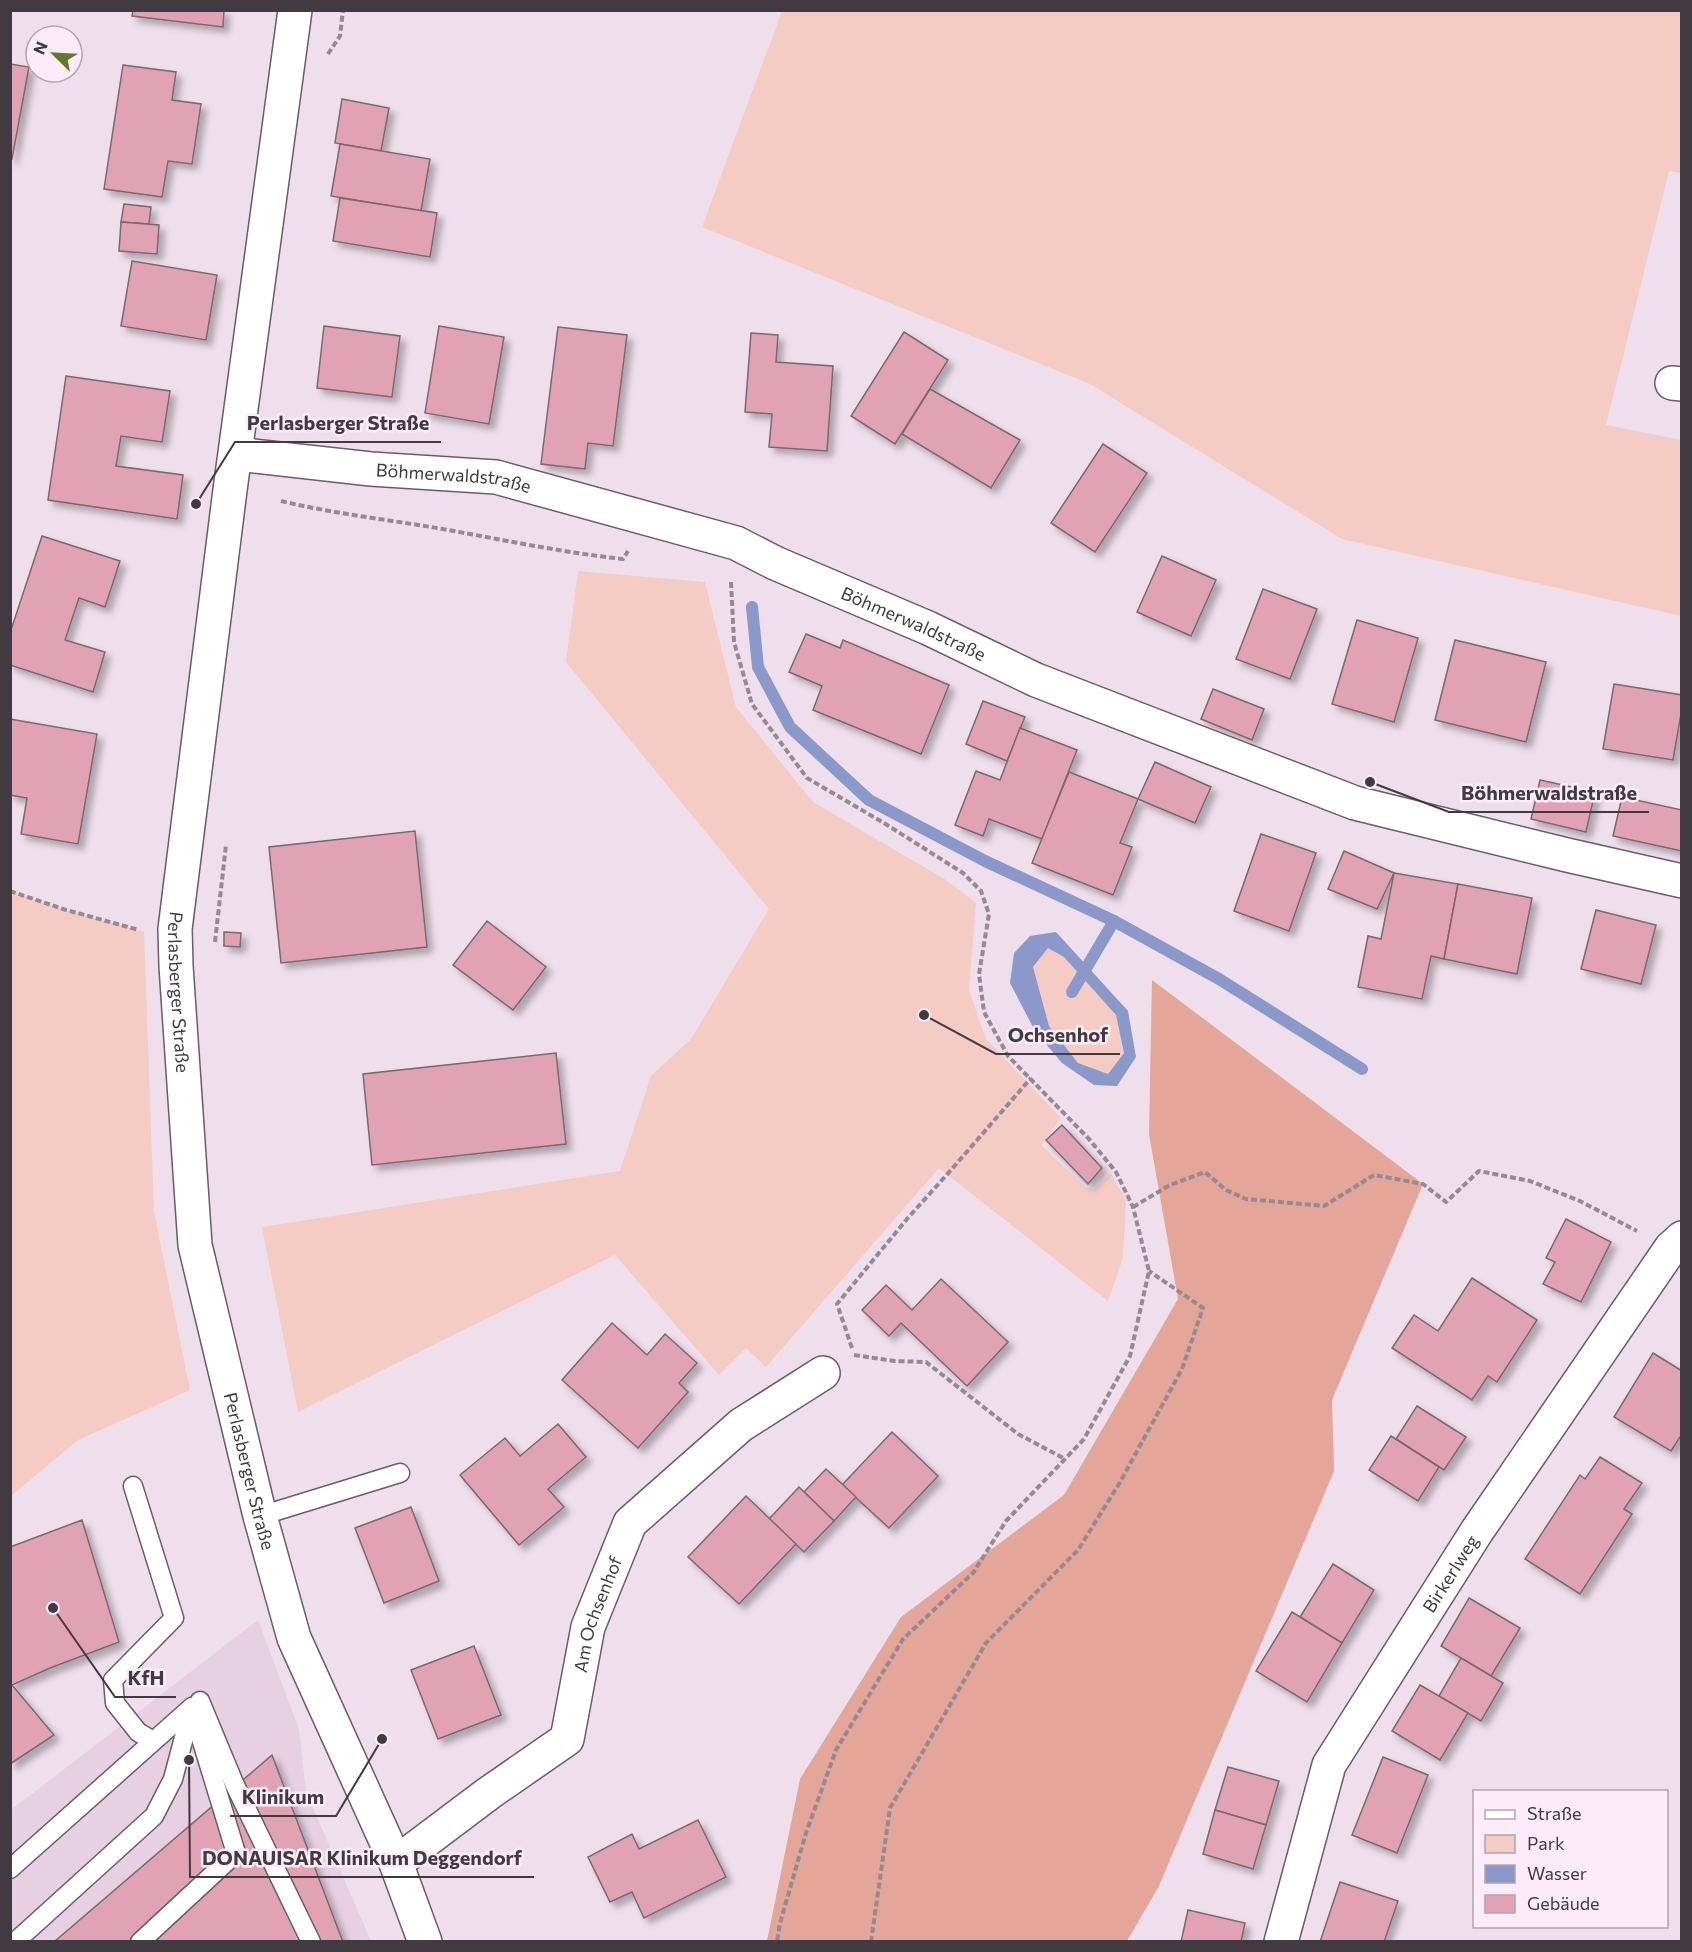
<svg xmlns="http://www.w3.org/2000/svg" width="1692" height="1952" viewBox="0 0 1692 1952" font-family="Commissioner,sans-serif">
  <defs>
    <filter id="shadow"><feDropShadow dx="5.5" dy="5.5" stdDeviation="3" flood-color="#0004"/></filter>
  </defs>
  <rect width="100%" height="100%" fill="#efdfec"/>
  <path fill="#e6d0e2" d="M258,1620l41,109 7,63 65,149 -360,1v-132z"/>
  <g fill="#f4ccc3">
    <path d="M782,11h899v162l-12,-2 -63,254 75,15v176l-339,-77 -252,-155 -388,-157z"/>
    <path d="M578,571l127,11 31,125 77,95 133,78 30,23 -7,87 17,49 75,79 -20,27 45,43 8,1 17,-15 15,26 -3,58 -15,43 -169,-133 -173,199 -20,-19 -27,27 -104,-120 -317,157 -36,-185 358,-56 31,-95 40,-37 78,-130 -203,-247z"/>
    <path d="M11,891l52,18 81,23 10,280 36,178 -112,50 -67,56z"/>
    <path d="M1048,948l16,9 52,58 8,38 -16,21 -30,-11 -29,-37 -16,-59z"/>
  </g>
  <path fill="#e3a698" d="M1152,980l271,204 -91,216 2,71 -175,415 -32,55h-360l33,-162 101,-162 163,-122 114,-196 -29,-165z"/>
  <path fill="#8a98ca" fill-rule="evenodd" d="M1056,932l72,79 8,46 -19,29 -23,-1 -32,-22 -27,-32 -25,-48 4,-30 16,-17zM1048,948l16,9 52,58 8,38 -16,21 -30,-11 -29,-37 -16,-59z"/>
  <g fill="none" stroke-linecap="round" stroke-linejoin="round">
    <g stroke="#8a98ca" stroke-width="12">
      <path d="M752,607l6,60 32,60 79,73 116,61 129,60 105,58 143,90"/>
      <path d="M1072,992l42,-71"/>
    </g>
  </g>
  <g fill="#e1a3b3" stroke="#7b686c" stroke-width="1.5" filter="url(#shadow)">
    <path d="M133,10h91l-1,17 -91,-11z"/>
    <path d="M10,64l19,3 -17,92 -2,-1z"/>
    <path d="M123,65l53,7 -4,28 29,4 -9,60 -24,-3 -6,36 -58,-8z"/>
    <path d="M342,99l47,9 -8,43 -46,-8z"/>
    <path d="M340,144l90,15 -9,52 -90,-15z"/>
    <path d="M340,198l97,15 -7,44 -97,-16z"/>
    <path d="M124,204l27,3 -2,17 -28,-2z"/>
    <path d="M121,222l38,3 -2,29 -38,-3z"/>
    <path d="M132,261l85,14 -11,65 -85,-14z"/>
    <path d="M324,326l76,10 -8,61 -75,-9z"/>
    <path d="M439,326l65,11 -15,87 -64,-11z"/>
    <path d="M558,327l69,8 -14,111 -25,-3 -3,26 -44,-5z"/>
    <path d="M904,332l44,28 -53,84 -44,-28z"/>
    <path d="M751,333l27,2 -2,27 57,4 -6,85 -58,-4 3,-33 -27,-2z"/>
    <path d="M66,376l104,15 -8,51 -41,-6 -5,30 67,9 -6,44 -129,-19z"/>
    <path d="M930,389l90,51 -29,48 -89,-54z"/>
    <path d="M1103,444l44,29 -52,79 -44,-29z"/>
    <path d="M42,536l78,25 -15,46 -26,-9 -14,42 40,12 -12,40 -83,-27v-32z"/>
    <path d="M1162,556l54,24 -25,56 -54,-24z"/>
    <path d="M1263,589l54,20 -27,70 -54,-20z"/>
    <path d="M1357,620l61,18 -24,84 -62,-18z"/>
    <path d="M806,634l34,14 3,-8 106,45 -28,69 -108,-44 9,-24 -33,-14z"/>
    <path d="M1455,640l91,22 -20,80 -91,-22z"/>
    <path d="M1614,684l68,11v13l-9,52 -70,-11z"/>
    <path d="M1213,689l51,20 -12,31 -51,-21z"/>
    <path d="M983,701l42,16 -18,44 -41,-17z"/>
    <path d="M10,719l87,15 -19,110 -57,-10 6,-36 -17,-3z"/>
    <path d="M1020,728l57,22 -35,89 -53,-20 -6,17 -28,-11 21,-54 24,9z"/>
    <path d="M1155,762l56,25 -16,36 -57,-24z"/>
    <path d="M1069,772l69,27 -18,44 12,4 -19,48 -81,-32z"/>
    <path d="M1540,780l55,12 -9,40 -55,-13z"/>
    <path d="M1622,797l60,13v41l-69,-15z"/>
    <path d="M415,831l12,116 -146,16 -12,-116z"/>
    <path d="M1261,834l55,19 -27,78 -55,-20z"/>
    <path d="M1344,851l50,22 -17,36 -49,-20z"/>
    <path d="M1394,873l64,11 -14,75 -13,-3 -9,43 -64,-12 10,-51 13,3z"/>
    <path d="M1458,884l74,14 -15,76 -73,-15z"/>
    <path d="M1596,910l60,15 -15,59 -60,-15z"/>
    <path d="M487,921l59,46 -33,43 -60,-45z"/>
    <path d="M224,932l17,1 -1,14 -16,-1z"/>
    <path d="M556,1053l10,91 -194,21 -9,-91z"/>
    <path d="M1062,1125l40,43 -14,16 -42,-44z"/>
    <path d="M1566,1219l45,23 -30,60 -38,-18 12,-22 -9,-4z"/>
    <path d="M1472,1278l65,42 -40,62 -9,-6 -16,24 -80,-52 22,-33 24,16z"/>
    <path d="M941,1279l67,63 -41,44 -66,-63 -12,13 -27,-26 24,-25 26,25z"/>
    <path d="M612,1323l35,32 18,-21 32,29 -18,20 9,9 -50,56 -76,-68z"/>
    <path d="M1653,1353l29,18v63l-11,17 -57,-34z"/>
    <path d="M1417,1406l49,31 -22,33 -48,-31z"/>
    <path d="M558,1424l28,33 -38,32 16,18 -45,38 -59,-70 45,-37 15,18z"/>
    <path d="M892,1432l46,44 -49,52 -47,-43z"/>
    <path d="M1391,1436l48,31 -21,34 -49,-31z"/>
    <path d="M1600,1457l42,26 -18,26 8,5 -52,80 -55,-35 55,-84 5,4z"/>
    <path d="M826,1469l30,28 -22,24 -30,-29z"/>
    <path d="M799,1487l35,34 -30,31 -35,-33z"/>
    <path d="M746,1496l50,48 -57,60 -51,-47z"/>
    <path d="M411,1507l28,74 -55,22 -29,-75z"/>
    <path d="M82,1520l37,122 -69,26 -38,17 42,50 -44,29v-217z"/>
    <path d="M1333,1564l41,26 -32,53 -42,-26z"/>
    <path d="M1469,1598l51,30 -29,48 -50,-30z"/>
    <path d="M1292,1612l50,31 -35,59 -51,-31z"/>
    <path d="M474,1646l27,69 -63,24 -27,-69z"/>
    <path d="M1461,1658l42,25 -22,38 -42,-25z"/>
    <path d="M1420,1685l48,28 -28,47 -48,-29z"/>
    <path d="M272,1755l71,187h-289z"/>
    <path d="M1383,1757l45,18 -31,78 -45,-18z"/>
    <path d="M1228,1767l51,14 -13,44 -51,-15z"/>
    <path d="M1215,1810l51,15 -13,44 -50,-15z"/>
    <path d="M698,1820l28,57 -82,41 -12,-26 -22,10 -22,-45 44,-23 7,15z"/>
    <path d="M1340,1882l58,19 -14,41h-64z"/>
    <path d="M1188,1910l57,13 -4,19h-60z"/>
  </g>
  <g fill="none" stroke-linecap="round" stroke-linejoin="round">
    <g stroke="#6a5c68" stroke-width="21">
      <g id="lane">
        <path d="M133,1486l41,132 -61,62 2,23 23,29 15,9"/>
        <path d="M260,1516l140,-43"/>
        <path d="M200,1701l34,82 77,159"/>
        <path d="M10,1869l182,-162"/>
        <path d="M15,1942l139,-126 19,-37 19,-72"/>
        <path d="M140,1942l96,-89 -44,-144"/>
      </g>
    </g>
    <g stroke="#6a5c68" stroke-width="36">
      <g id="street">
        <path d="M1672,383l10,1"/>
        <path id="s1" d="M236,454l135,15 125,8 240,66 39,20 153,65 108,52 319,123 212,52 115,26"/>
        <path id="s2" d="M396,1863l93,-70 78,-54 21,-112 42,-104 111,-98 82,-52"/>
        <path id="s3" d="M1281,1942l48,-177 148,-234 194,-283 11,-10"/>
      </g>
    </g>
    <g stroke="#6a5c68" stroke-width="36">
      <g id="secondary">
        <path id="s4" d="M295,10l-65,480 -55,439 1,37 19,279 65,271 34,122 102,225 29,79"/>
      </g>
    </g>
    <g stroke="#958993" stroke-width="4" stroke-dasharray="6 3" stroke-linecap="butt">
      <path d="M328,54l12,-18 3,-26"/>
      <path d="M281,501c50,12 101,18 150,26 64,11 127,25 192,32l5,-8"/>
      <path d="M731,582l3,60 18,62 55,74 77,45 79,50 18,18 8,23 -10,60 5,38 24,44 81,83 27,33 17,35 16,64 -19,85 -46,83 -78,82 -33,52 -70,66 -67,111 -30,83 -26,90 -3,19"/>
      <path d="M10,891l53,18 76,21"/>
      <path d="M215,942l11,-97"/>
      <path d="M1133,1207l37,-22 35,-13 21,18 20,9 78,7 50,-31 49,9 23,18 33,-31 51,10 50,20 57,30"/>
      <path d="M852,1348l-15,-44 70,-85 44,-49 80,-92"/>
      <path d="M854,1355l40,6 32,1 92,72 47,25"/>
      <path d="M871,1942l19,-134 96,-165 92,-93 41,-66 63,-115 21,-61 -54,-37"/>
    </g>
    <use href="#lane" stroke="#fff" stroke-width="18"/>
    <use href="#street" stroke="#fff" stroke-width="33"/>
    <use href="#secondary" stroke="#fff" stroke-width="33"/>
  </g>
  <g text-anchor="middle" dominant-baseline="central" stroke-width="5" stroke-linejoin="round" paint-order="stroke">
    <g font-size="18" fill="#413a40" stroke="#fcecf9">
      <text stroke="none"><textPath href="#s1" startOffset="219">Böhmerwaldstraße</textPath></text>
      <text stroke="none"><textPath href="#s1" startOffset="705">Böhmerwaldstraße</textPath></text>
      <text stroke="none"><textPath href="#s4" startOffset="990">Perlasberger Straße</textPath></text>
      <text stroke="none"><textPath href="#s4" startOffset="1476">Perlasberger Straße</textPath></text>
      <text stroke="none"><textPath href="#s3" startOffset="410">Birkerlweg</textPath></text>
      <text stroke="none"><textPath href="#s2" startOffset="340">Am Ochsenhof</textPath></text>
    </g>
  </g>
  <path fill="none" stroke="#413a40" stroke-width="2" d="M196 504L235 442H441M1370 782L1449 812H1649M924 1015L996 1054H1120M53 1608L115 1697H176M382 1739L336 1816H230M189 1760L190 1877H534"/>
  <g fill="#413a40" stroke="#fcecf9" stroke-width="2">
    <circle cx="196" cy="504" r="6"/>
    <circle cx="1370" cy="782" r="6"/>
    <circle cx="924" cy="1015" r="6"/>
    <circle cx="53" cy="1608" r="6"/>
    <circle cx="382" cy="1739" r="6"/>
    <circle cx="189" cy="1760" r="6"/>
  </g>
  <g font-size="20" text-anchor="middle" font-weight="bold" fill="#413a40" stroke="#fcecf9" stroke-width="5" stroke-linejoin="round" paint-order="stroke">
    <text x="338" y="430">Perlasberger Straße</text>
    <text x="1549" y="800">Böhmerwaldstraße</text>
    <text x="1058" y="1042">Ochsenhof</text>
    <text x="146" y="1685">KfH</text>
    <text x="283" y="1804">Klinikum</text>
    <text x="362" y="1865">DONAUISAR Klinikum Deggendorf</text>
  </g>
  <rect width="1692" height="1952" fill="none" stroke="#413a40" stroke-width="24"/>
  <rect x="1473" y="1790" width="195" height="138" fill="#fcecf9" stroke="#b1a5af" stroke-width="1.5"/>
  <rect x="1485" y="1810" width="30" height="9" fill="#ffffff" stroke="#b1a5af" stroke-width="1.5"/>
  <text x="1527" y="1820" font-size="18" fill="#413a40">Straße</text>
  <rect x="1485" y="1835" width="30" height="18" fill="#f4ccc3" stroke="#b1a5af" stroke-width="1.5"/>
  <text x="1527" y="1850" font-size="18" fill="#413a40">Park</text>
  <rect x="1485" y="1865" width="30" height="18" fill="#8a98ca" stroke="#b1a5af" stroke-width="1.5"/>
  <text x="1527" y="1880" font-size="18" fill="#413a40">Wasser</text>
  <rect x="1485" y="1895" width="30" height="18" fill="#e1a3b3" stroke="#b1a5af" stroke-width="1.5"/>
  <text x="1527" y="1910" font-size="18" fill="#413a40">Gebäude</text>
  <g transform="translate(54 54) rotate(294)"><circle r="28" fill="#fcecf9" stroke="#b1a5af" stroke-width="1.5"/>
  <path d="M0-4.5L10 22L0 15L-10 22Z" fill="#647a2b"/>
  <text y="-9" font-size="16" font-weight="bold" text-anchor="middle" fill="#413a40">N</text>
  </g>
</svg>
